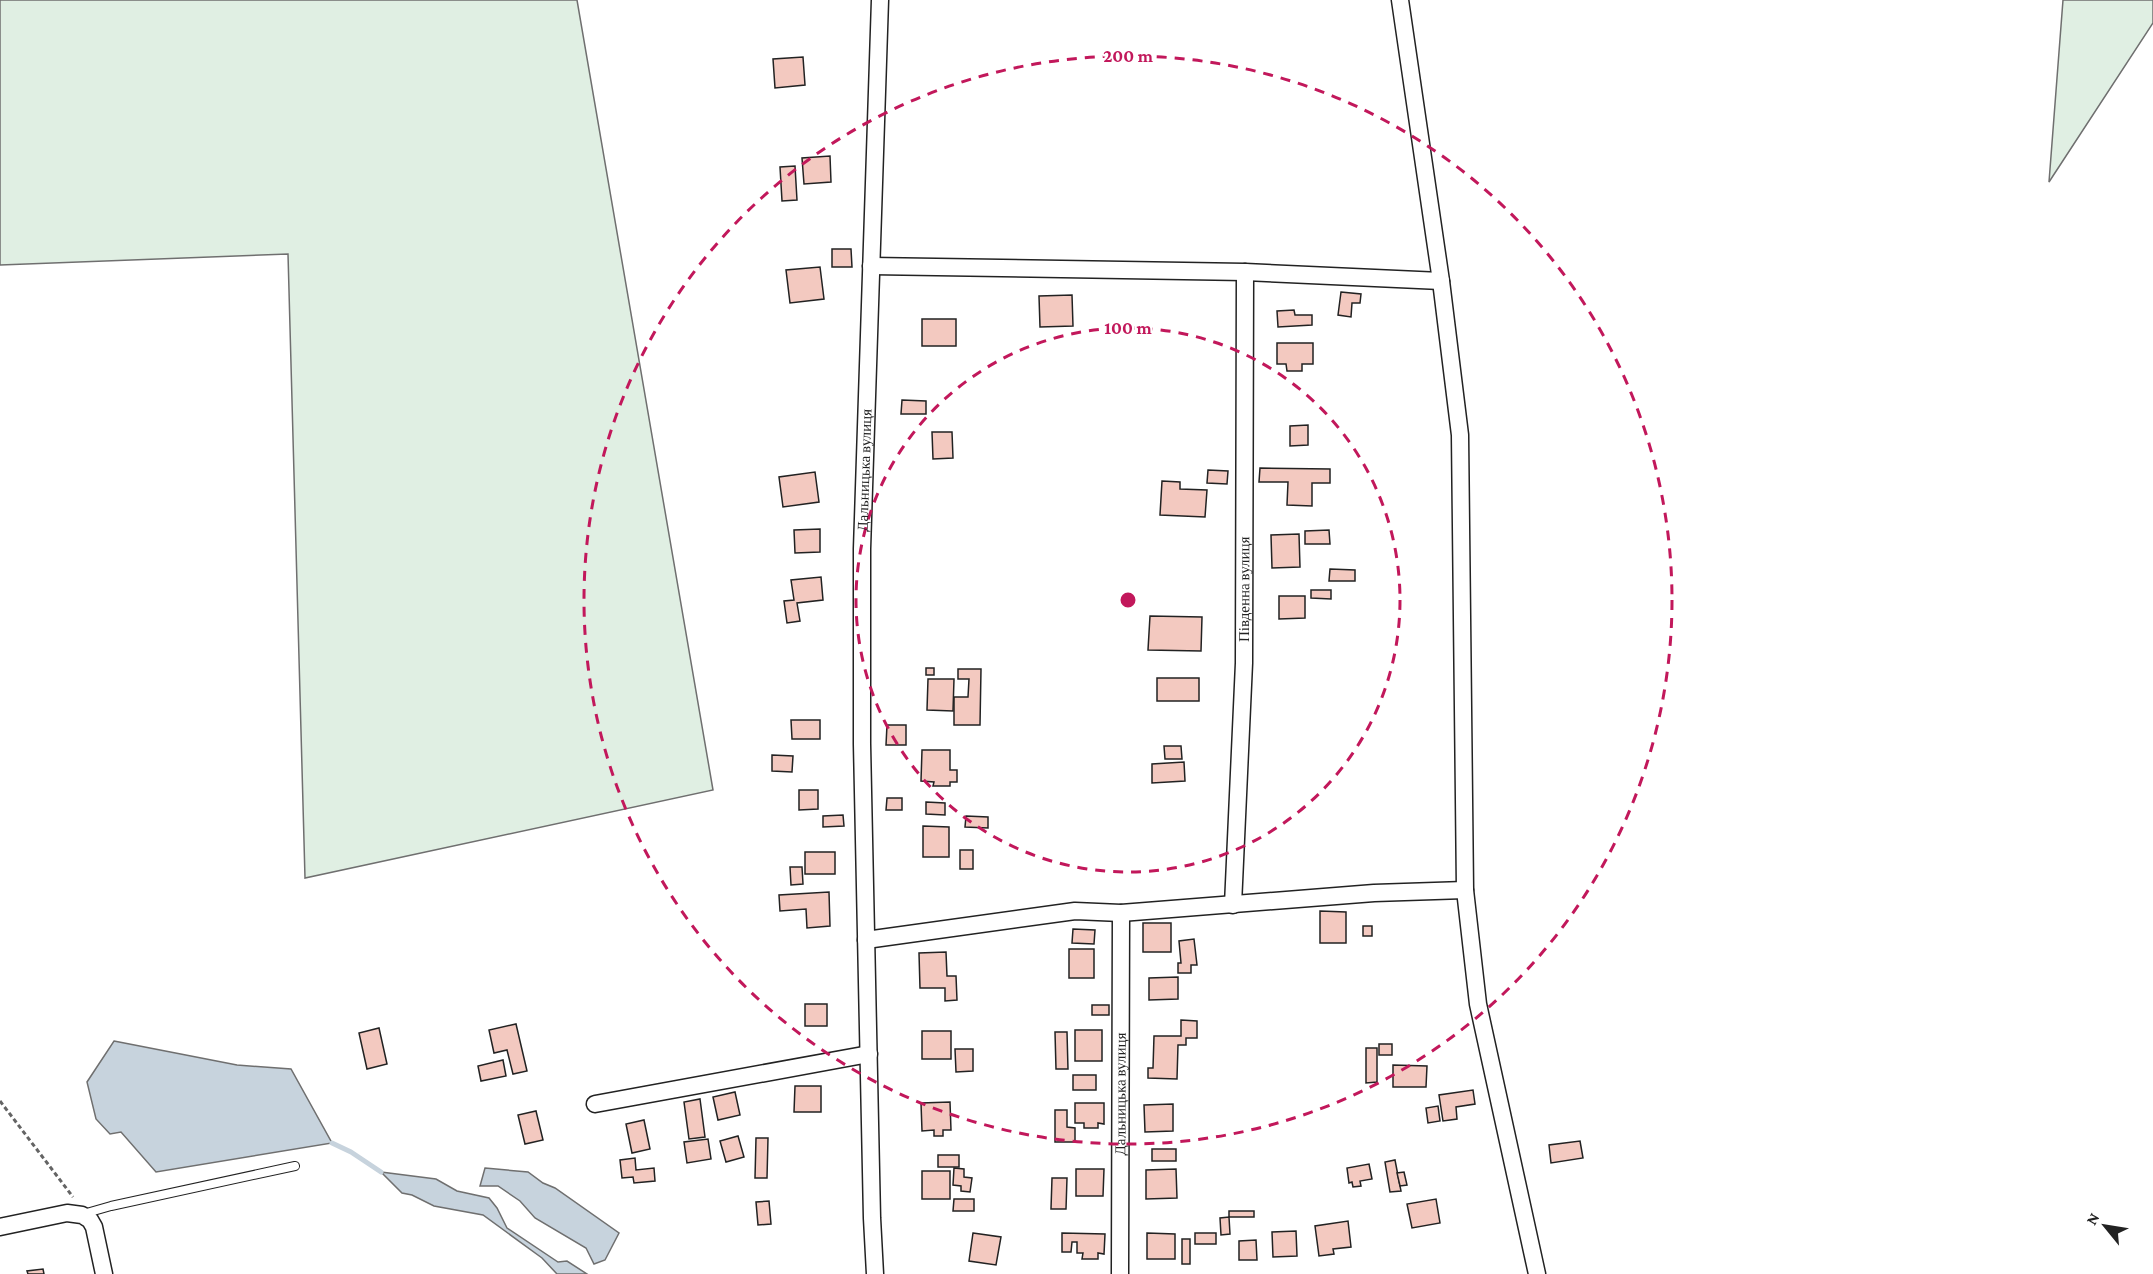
<svg xmlns="http://www.w3.org/2000/svg" width="2153" height="1274" viewBox="0 0 2153 1274" font-family="'Crimson Pro',serif">
  <rect width="100%" height="100%" fill="#fff"/>
  <g fill="#e0efe3" stroke="#6f6f6f" stroke-width="1.5">
    <path d="M0,0h577l136,790 -408,88 -17,-624 -288,11z"/>
    <path d="M2063,0h90v23l-104,159z"/>
  </g>
  <g fill="#c7d3dd" stroke="#6f6f6f" stroke-width="1.5">
    <path d="M114,1041l123,24 54,4 41,74 -176,29 -35,-40 -11,2 -14,-15 -9,-37z"/>
    <path d="M485,1168l43,4 15,11 12,5 64,45 -14,27 -11,4 -8,-16 -51,-30 -15,-17 -22,-15h-18z"/>
    <path d="M381,1172l55,7 21,12 32,7 8,10 10,20 51,34 9,-1 20,13h-30l-15,-16 -59,-43 -49,-9 -22,-11 -10,-2z"/>
  </g>
  <g fill="none" stroke-linecap="round" stroke-linejoin="round">
    <path stroke="#c7d3dd" stroke-width="5" d="M332,1143l19,9 30,20"/>
  </g>
  <g fill="#f3c9c0" stroke="#222" stroke-width="1.5">
    <path d="M803,57l2,28 -30,3 -2,-29z"/>
    <path d="M830,156l1,26 -27,2 -2,-26z"/>
    <path d="M795,166l2,34 -15,1 -2,-34z"/>
    <path d="M832,249h19l1,18h-20z"/>
    <path d="M820,267l4,32 -34,4 -4,-33z"/>
    <path d="M1341,292l20,2 -1,9h-8l-1,14 -13,-2z"/>
    <path d="M1072,295l1,31 -33,1 -1,-31z"/>
    <path d="M1294,310l1,5h17v10l-34,2 -1,-16z"/>
    <rect x="922" y="319" width="34" height="27"/>
    <path d="M1277,343h36v21h-11v7h-15l-1,-7h-9z"/>
    <path d="M902,400l24,1v13h-25z"/>
    <path d="M1308,425v20l-18,1v-20z"/>
    <path d="M932,432h20l1,26 -20,1z"/>
    <path d="M1260,468l70,1v14h-18v23l-25,-1 1,-23h-29z"/>
    <path d="M1208,470l20,1 -1,13 -20,-1z"/>
    <path d="M815,472l4,30 -36,5 -4,-30z"/>
    <path d="M1162,481l18,1v7l27,1 -2,27 -45,-2z"/>
    <path d="M820,529v23l-25,1 -1,-23z"/>
    <path d="M1329,530l1,14h-25v-13z"/>
    <path d="M1299,534l1,33 -28,1 -1,-33z"/>
    <path d="M1330,569l25,1v11h-26z"/>
    <path d="M821,577l2,23 -26,3 3,18 -13,2 -3,-22 10,-1 -3,-20z"/>
    <path d="M1311,590h20v9l-20,-1z"/>
    <path d="M1279,596h26v22l-26,1z"/>
    <path d="M1150,616l52,1 -1,34 -53,-1z"/>
    <rect x="926" y="668" width="8" height="7"/>
    <path d="M958,669h23l-1,56h-26v-28h14l1,-18h-11z"/>
    <rect x="1157" y="678" width="42" height="23"/>
    <path d="M928,679h26l-1,32 -26,-1z"/>
    <path d="M791,720h29v19h-28z"/>
    <path d="M887,725h19v20h-20z"/>
    <path d="M1164,746h17l1,13h-17z"/>
    <path d="M922,750h28v20h7v12h-7v4h-17l1,-4 -13,-1z"/>
    <path d="M772,755l21,1 -1,16 -20,-1z"/>
    <path d="M1184,762l1,19 -33,2v-19z"/>
    <path d="M799,790h19v19l-19,1z"/>
    <path d="M887,798h15v12h-16z"/>
    <path d="M926,802l19,1v12l-19,-1z"/>
    <path d="M843,815l1,11 -21,1v-11z"/>
    <path d="M966,816l22,1v11l-23,-1z"/>
    <path d="M923,826l26,1v30h-26z"/>
    <rect x="960" y="850" width="13" height="19"/>
    <rect x="805" y="852" width="30" height="22"/>
    <path d="M790,867h12l1,17 -12,1z"/>
    <path d="M829,892l1,34 -23,2 -1,-19 -26,2 -1,-16z"/>
    <path d="M1320,911l26,1v31h-26z"/>
    <rect x="1143" y="923" width="28" height="29"/>
    <rect x="1363" y="926" width="9" height="10"/>
    <path d="M1073,929l22,1 -1,14 -22,-1z"/>
    <path d="M1194,939l3,26h-6v8h-13v-10h3l-2,-22z"/>
    <rect x="1069" y="949" width="25" height="29"/>
    <path d="M946,952l1,24h9l1,24 -12,1v-13h-25l-1,-35z"/>
    <path d="M1178,977v22l-29,1v-22z"/>
    <rect x="805" y="1004" width="22" height="22"/>
    <rect x="1092" y="1005" width="17" height="10"/>
    <path d="M1181,1020l16,1v17h-11v7h-8l-1,34 -29,-1v-10h5l1,-32h27z"/>
    <path d="M516,1024l11,47 -14,3 -6,-24 -13,3 -5,-23z"/>
    <path d="M379,1028l8,36 -20,5 -8,-36z"/>
    <rect x="1075" y="1030" width="27" height="31"/>
    <rect x="922" y="1031" width="29" height="28"/>
    <path d="M1055,1032h12l1,37h-12z"/>
    <rect x="1379" y="1044" width="13" height="11"/>
    <path d="M1366,1048h11v34l-11,1z"/>
    <path d="M955,1049h18v22l-17,1z"/>
    <path d="M503,1060l3,16 -25,5 -3,-15z"/>
    <path d="M1393,1065l34,1 -1,21h-33z"/>
    <rect x="1073" y="1075" width="23" height="15"/>
    <path d="M795,1086h26v26h-27z"/>
    <path d="M1473,1090l2,14 -19,3 1,12 -14,2 -4,-26z"/>
    <path d="M735,1092l5,23 -22,5 -5,-23z"/>
    <path d="M700,1099l5,38 -16,2 -5,-37z"/>
    <path d="M950,1102l1,28h-8v6h-9v-6l-12,1 -1,-28z"/>
    <path d="M1075,1103h29v21l-6,-1v5h-14v-5h-9z"/>
    <path d="M1173,1104v27l-28,1 -1,-27z"/>
    <path d="M1438,1106l2,15 -12,2 -2,-15z"/>
    <path d="M1055,1110h12v17l8,1v14h-20z"/>
    <path d="M536,1111l7,29 -18,4 -7,-29z"/>
    <path d="M644,1120l6,29 -18,4 -6,-29z"/>
    <path d="M738,1136l6,21 -18,5 -6,-21z"/>
    <path d="M756,1138h12l-1,40h-12z"/>
    <path d="M708,1139l3,20 -24,4 -3,-21z"/>
    <path d="M1580,1141l3,17 -32,5 -2,-18z"/>
    <rect x="1152" y="1149" width="24" height="12"/>
    <rect x="938" y="1155" width="21" height="12"/>
    <path d="M635,1158l1,12 18,-2 1,13 -21,2 -1,-6 -11,1 -2,-18z"/>
    <path d="M1395,1160l6,31 -11,1 -5,-30z"/>
    <path d="M1369,1164l3,15 -12,2 1,5 -8,1 -1,-5 -3,1 -2,-15z"/>
    <path d="M954,1168l10,1v8l8,1 -2,14 -9,-1v-5l-8,-1z"/>
    <path d="M1076,1169h28l-1,27h-27z"/>
    <path d="M1176,1169l1,29 -31,1v-29z"/>
    <rect x="922" y="1171" width="28" height="28"/>
    <path d="M1404,1172l3,13 -7,1 -3,-13z"/>
    <path d="M1052,1178h15l-1,31h-15z"/>
    <path d="M954,1199h20v12h-21z"/>
    <path d="M1436,1199l4,24 -28,5 -5,-24z"/>
    <path d="M769,1201l2,23 -13,1 -2,-23z"/>
    <rect x="1229" y="1211" width="25" height="6"/>
    <path d="M1229,1217l1,17 -9,1 -1,-17z"/>
    <path d="M1348,1221l3,26 -18,2 1,5 -15,2 -4,-30z"/>
    <path d="M1296,1231l1,25 -24,1 -1,-25z"/>
    <path d="M973,1233l28,4 -5,28 -27,-4z"/>
    <path d="M1062,1233l43,1 -1,20 -6,-1v6h-16l1,-6h-6v-11h-5l-1,10h-9z"/>
    <path d="M1147,1233l28,1v25h-28z"/>
    <rect x="1195" y="1233" width="21" height="11"/>
    <rect x="1182" y="1239" width="8" height="25"/>
    <path d="M1256,1240l1,20h-18v-19z"/>
    <path d="M43,1269l1,5h-16l-1,-3z"/>
  </g>
  <g fill="none" stroke-linecap="round" stroke-linejoin="round">
    <g stroke="#222" stroke-width="10">
      <path id="lane" d="M83,1214l28,-8 184,-40"/>
    </g>
    <g stroke="#222" stroke-width="19">
      <g id="street">
        <path d="M1400,0l41,281 19,154 5,455 13,114 59,270"/>
        <path d="M871,266l374,6 196,9"/>
        <path id="s1" d="M1233,905l11,-242 1,-391"/>
        <path d="M866,940l209,-29 46,2 253,-20 91,-3"/>
        <path d="M595,1104l274,-50"/>
        <path d="M0,1227l67,-14 15,2 8,5 4,7 10,47"/>
        <path id="s2" d="M875,1274l-3,-56 -10,-474v-195l18,-549"/>
        <path id="s3" d="M1120,1274l1,-361"/>
      </g>
    </g>
    <path stroke="#646464" stroke-width="3" stroke-dasharray="4.5 3" stroke-linecap="butt" d="M0,1101l73,96"/>
    <use href="#lane" stroke="#fff" stroke-width="8"/>
    <use href="#street" stroke="#fff" stroke-width="16"/>
  </g>
  <g fill="none" stroke="#c2185b" stroke-width="3" stroke-dasharray="10 8">
    <circle cx="1128" cy="600" r="272"/>
    <circle cx="1128" cy="600" r="544"/>
  </g>
  <g text-anchor="middle" dominant-baseline="central" stroke-width="4.5" stroke-linejoin="round" paint-order="stroke">
    <g font-size="15" fill="#222" stroke="#fff">
      <text stroke="none"><textPath href="#s2" startOffset="804">Дальницька вулиця</textPath></text>
      <text stroke="none"><textPath href="#s1" startOffset="316">Південна вулиця</textPath></text>
      <text stroke="none"><textPath href="#s3" startOffset="180">Дальницька вулиця</textPath></text>
    </g>
  </g>
  <circle cx="1128" cy="600" r="9" fill="#c2185b" stroke="#fff" stroke-width="3"/>
  <g font-size="18" text-anchor="middle" font-weight="bold" fill="#c2185b" stroke="#fff" stroke-width="4.5" stroke-linejoin="round" paint-order="stroke">
    <text x="1128" y="62">200 m</text>
    <text x="1128" y="334">100 m</text>
  </g>
  <g transform="translate(2105 1226) rotate(300)" stroke="#ffffff" stroke-width="4.5" paint-order="stroke">
  <path d="M0-4.5L10 22L0 15L-10 22Z" fill="#222222"/>
  <text y="-9" font-size="16" font-weight="bold" text-anchor="middle" fill="#222222">N</text>
  </g>
</svg>
